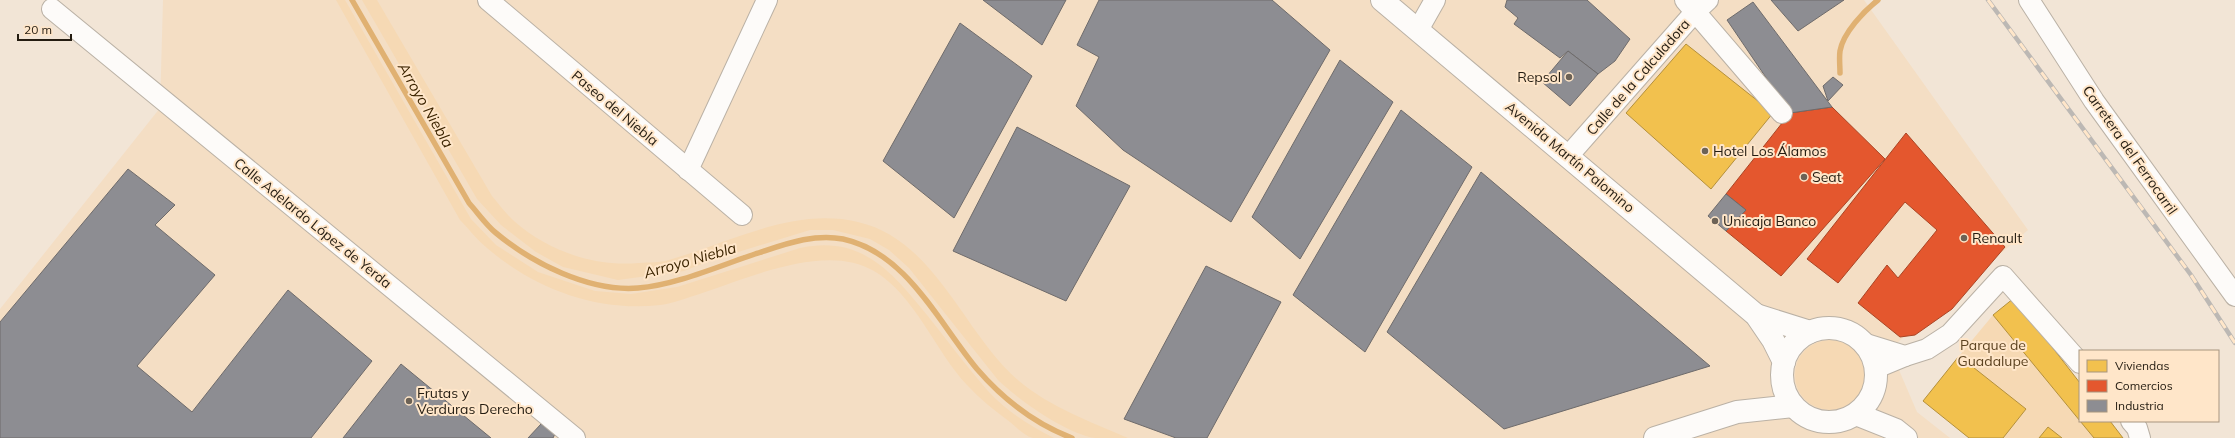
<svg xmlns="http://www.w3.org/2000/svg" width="2235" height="438" viewBox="0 0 2235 438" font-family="Mulish,sans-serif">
  <rect width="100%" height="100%" fill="#f2e5d6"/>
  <path fill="#f4dec4" d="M163,0h1701l164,230 -138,119 27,63 33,26h-1950v-129l160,-201z"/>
  <g fill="#f6d9b4">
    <path d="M336,0h9l126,219 25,26 42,27 57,19 36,3 46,-7 123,-39c62,-13 92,24 127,67 20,25 40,52 61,76 18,20 42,35 66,47 -6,0 -15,0 -21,0 -8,-2 -17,-11 -23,-16 -15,-11 -30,-23 -43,-37 -32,-34 -52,-90 -93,-114 -50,-30 -132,10 -184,26 -9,3 -20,7 -30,8 -63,7 -125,-16 -173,-57 -10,-8 -18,-19 -27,-28z"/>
    <path d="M362,0h15l115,196c7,8 14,18 22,25 34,30 80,46 125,42 10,-1 21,0 30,-3 62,-18 124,-53 189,-38 78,18 105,111 161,159 31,26 72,41 109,57 -10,0 -23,0 -33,0 -30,-5 -76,-38 -97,-58l-89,-112 -20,-18 -19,-11 -37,-9h-23l-101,31 -25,10 -66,9 -55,-13 -27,-15 -35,-27 -24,-26z"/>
    <path d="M1993,315l101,123h-32l-14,-11 -9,11h-36l23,-29 -67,-53z"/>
    <circle cx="1830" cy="375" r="35"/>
  </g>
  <g fill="#f2c14e" stroke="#b4903c">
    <path d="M1686,44l87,69 -62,76 -85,-76z"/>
    <path d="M2014,298l66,85v38h30l13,17h-29l-101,-123z"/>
    <path d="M1959,356l67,53 -23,29h-34l-46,-37z"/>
    <path d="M2048,427l14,11h-23z"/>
  </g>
  <g fill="#e4572e" stroke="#aa4525">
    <path d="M1832,107l53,52 -104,117 -55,-45 20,-21 -20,-16 64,-81z"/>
    <path d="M1906,133l99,114 -53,62 -37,26 -15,2 -42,-34 29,-38 11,13 39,-48 -32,-28 -67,81 -31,-24z"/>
  </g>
  <g fill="#8d8d92" stroke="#6e6b6b">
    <path d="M983,0h83l-24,45z"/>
    <path d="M1099,0h173l58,50 -99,172 -108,-72 -47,-44 23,-49 -22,-12z"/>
    <path d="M1507,0h80l43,39 -15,22 -17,13 -30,-23 -8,7 -46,-34 4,-6 -13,-11z"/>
    <path d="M1771,0h73l-46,31z"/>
    <path d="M1753,2l79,105 -42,6 -63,-93z"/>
    <path d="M960,23l72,53 -78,142 -71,-57z"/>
    <path d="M1568,51l30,23 -28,32 -28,-24z"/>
    <path d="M1340,60l53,42 -93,157 -48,-42z"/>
    <path d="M1833,77l10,8 -15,16 -5,-15z"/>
    <path d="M1401,110l71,57 -107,185 -72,-57z"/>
    <path d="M1017,127l113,59 -64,115 -113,-50z"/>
    <path d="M128,169l47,36 -20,20 60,50 -78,91 55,46 96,-122 84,71 -61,77h-311v-116z"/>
    <path d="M1481,172l229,194 -206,63 -117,-97z"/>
    <path d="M1726,194l20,16 -20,21 -18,-15z"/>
    <path d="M1206,266l75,36 -74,136h-31l-52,-19z"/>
    <path d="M401,364l90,74h-148z"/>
    <path d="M541,424l14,10 -2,4h-25z"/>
  </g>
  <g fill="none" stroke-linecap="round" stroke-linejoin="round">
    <g stroke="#e0b172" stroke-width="5.5">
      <path d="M352,0l117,203c9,10 17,22 27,30 36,30 93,59 142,55 38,-3 81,-22 117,-34 28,-9 58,-21 88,-15 64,14 95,83 134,130 26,30 58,55 95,69"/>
      <path d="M1840,73c0,-7 -1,-15 0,-22 3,-18 24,-40 38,-51"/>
    </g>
    <g stroke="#bab1a5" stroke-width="22">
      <g id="minor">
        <path d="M488,0l254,215"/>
        <path d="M1685,0l97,113"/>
        <path d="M2029,0l65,101 141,195"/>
        <path d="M52,9l523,429"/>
        <path d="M1418,30l17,-30"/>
        <path d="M1569,155l126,-143 13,-12"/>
        <path d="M688,170l79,-170"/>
        <path d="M1863,343l42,13 22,-7 23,-15 53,-58 77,87"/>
        <path d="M1876,368l29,-12"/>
        <path d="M2131,421l6,7 3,10"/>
      </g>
    </g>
    <g stroke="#bab1a5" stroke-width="24">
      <g id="major">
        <path d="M1382,0l374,315 17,25 11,22"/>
        <path d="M1756,315l54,17"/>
        <circle cx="1829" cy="375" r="47"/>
        <path d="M1856,414l40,16 10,8"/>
        <path d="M1655,438l82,-26 56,-6"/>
      </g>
    </g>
    <use href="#minor" stroke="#fdfbf9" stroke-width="20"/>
    <use href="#major" stroke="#fdfbf9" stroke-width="22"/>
    <g stroke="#bcb8b4" stroke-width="4.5">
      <path id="rail" d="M1988,0l203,275 44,68"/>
    </g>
    <use href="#rail" stroke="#ffe6c9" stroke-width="3" stroke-dasharray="9" stroke-linecap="butt"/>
  </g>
  <g fill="#6c6256" stroke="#ffe6c9" stroke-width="1.5">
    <circle cx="1569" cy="77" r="4"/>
    <circle cx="1705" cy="151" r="4"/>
    <circle cx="1804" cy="177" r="4"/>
    <circle cx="1715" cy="221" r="4"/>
    <circle cx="1964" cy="238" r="4"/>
    <circle cx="409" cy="401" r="4"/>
  </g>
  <g text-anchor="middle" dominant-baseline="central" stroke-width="4" stroke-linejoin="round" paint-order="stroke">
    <g font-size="14" fill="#241c11" stroke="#ffe6c9" text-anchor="start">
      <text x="1561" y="77" text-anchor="end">Repsol</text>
      <text x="1713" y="151">Hotel Los Álamos</text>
      <text x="1812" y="177">Seat</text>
      <text x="1723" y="221">Unicaja Banco</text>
      <text x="1972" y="238">Renault</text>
      <text x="417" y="393">Frutas y<tspan x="417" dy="16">Verduras Derecho</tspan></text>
    </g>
    <g font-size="14" fill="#241c11" stroke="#ffe6c9">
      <text transform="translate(1638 77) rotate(-49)">Calle de la Calculadora</text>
      <text transform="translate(615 108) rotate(40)">Paseo del Niebla</text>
      <text transform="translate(2130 150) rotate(55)">Carretera del Ferrocarril</text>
      <text transform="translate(1570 157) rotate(40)">Avenida Martín Palomino</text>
      <text transform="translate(313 223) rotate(39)">Calle Adelardo López de Yerda</text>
    </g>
    <g font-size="14" fill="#5d4321" stroke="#ffe6c9">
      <text x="1993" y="345">Parque de<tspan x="1993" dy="16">Guadalupe</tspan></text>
    </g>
    <g font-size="15" font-style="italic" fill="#3c2400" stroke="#ffe6c9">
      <text transform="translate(426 105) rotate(60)">Arroyo Niebla</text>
      <text transform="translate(690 260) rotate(-16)">Arroyo Niebla</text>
    </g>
  </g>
  <rect x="2079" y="350" width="140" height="72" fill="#ffe6c9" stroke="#a7957f"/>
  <rect x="2087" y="360" width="20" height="12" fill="#f2c14e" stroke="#a7957f"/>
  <text x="2115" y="370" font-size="12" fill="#241c11">Viviendas</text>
  <rect x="2087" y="380" width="20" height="12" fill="#e4572e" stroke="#a7957f"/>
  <text x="2115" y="390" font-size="12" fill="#241c11">Comercios</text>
  <rect x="2087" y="400" width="20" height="12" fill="#8d8d92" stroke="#a7957f"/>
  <text x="2115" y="410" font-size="12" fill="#241c11">Industria</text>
  <path d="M18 34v6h53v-6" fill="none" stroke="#241c11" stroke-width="2"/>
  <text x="24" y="34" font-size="12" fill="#241c11" stroke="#ffe6c9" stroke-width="3" paint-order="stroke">20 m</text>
</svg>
